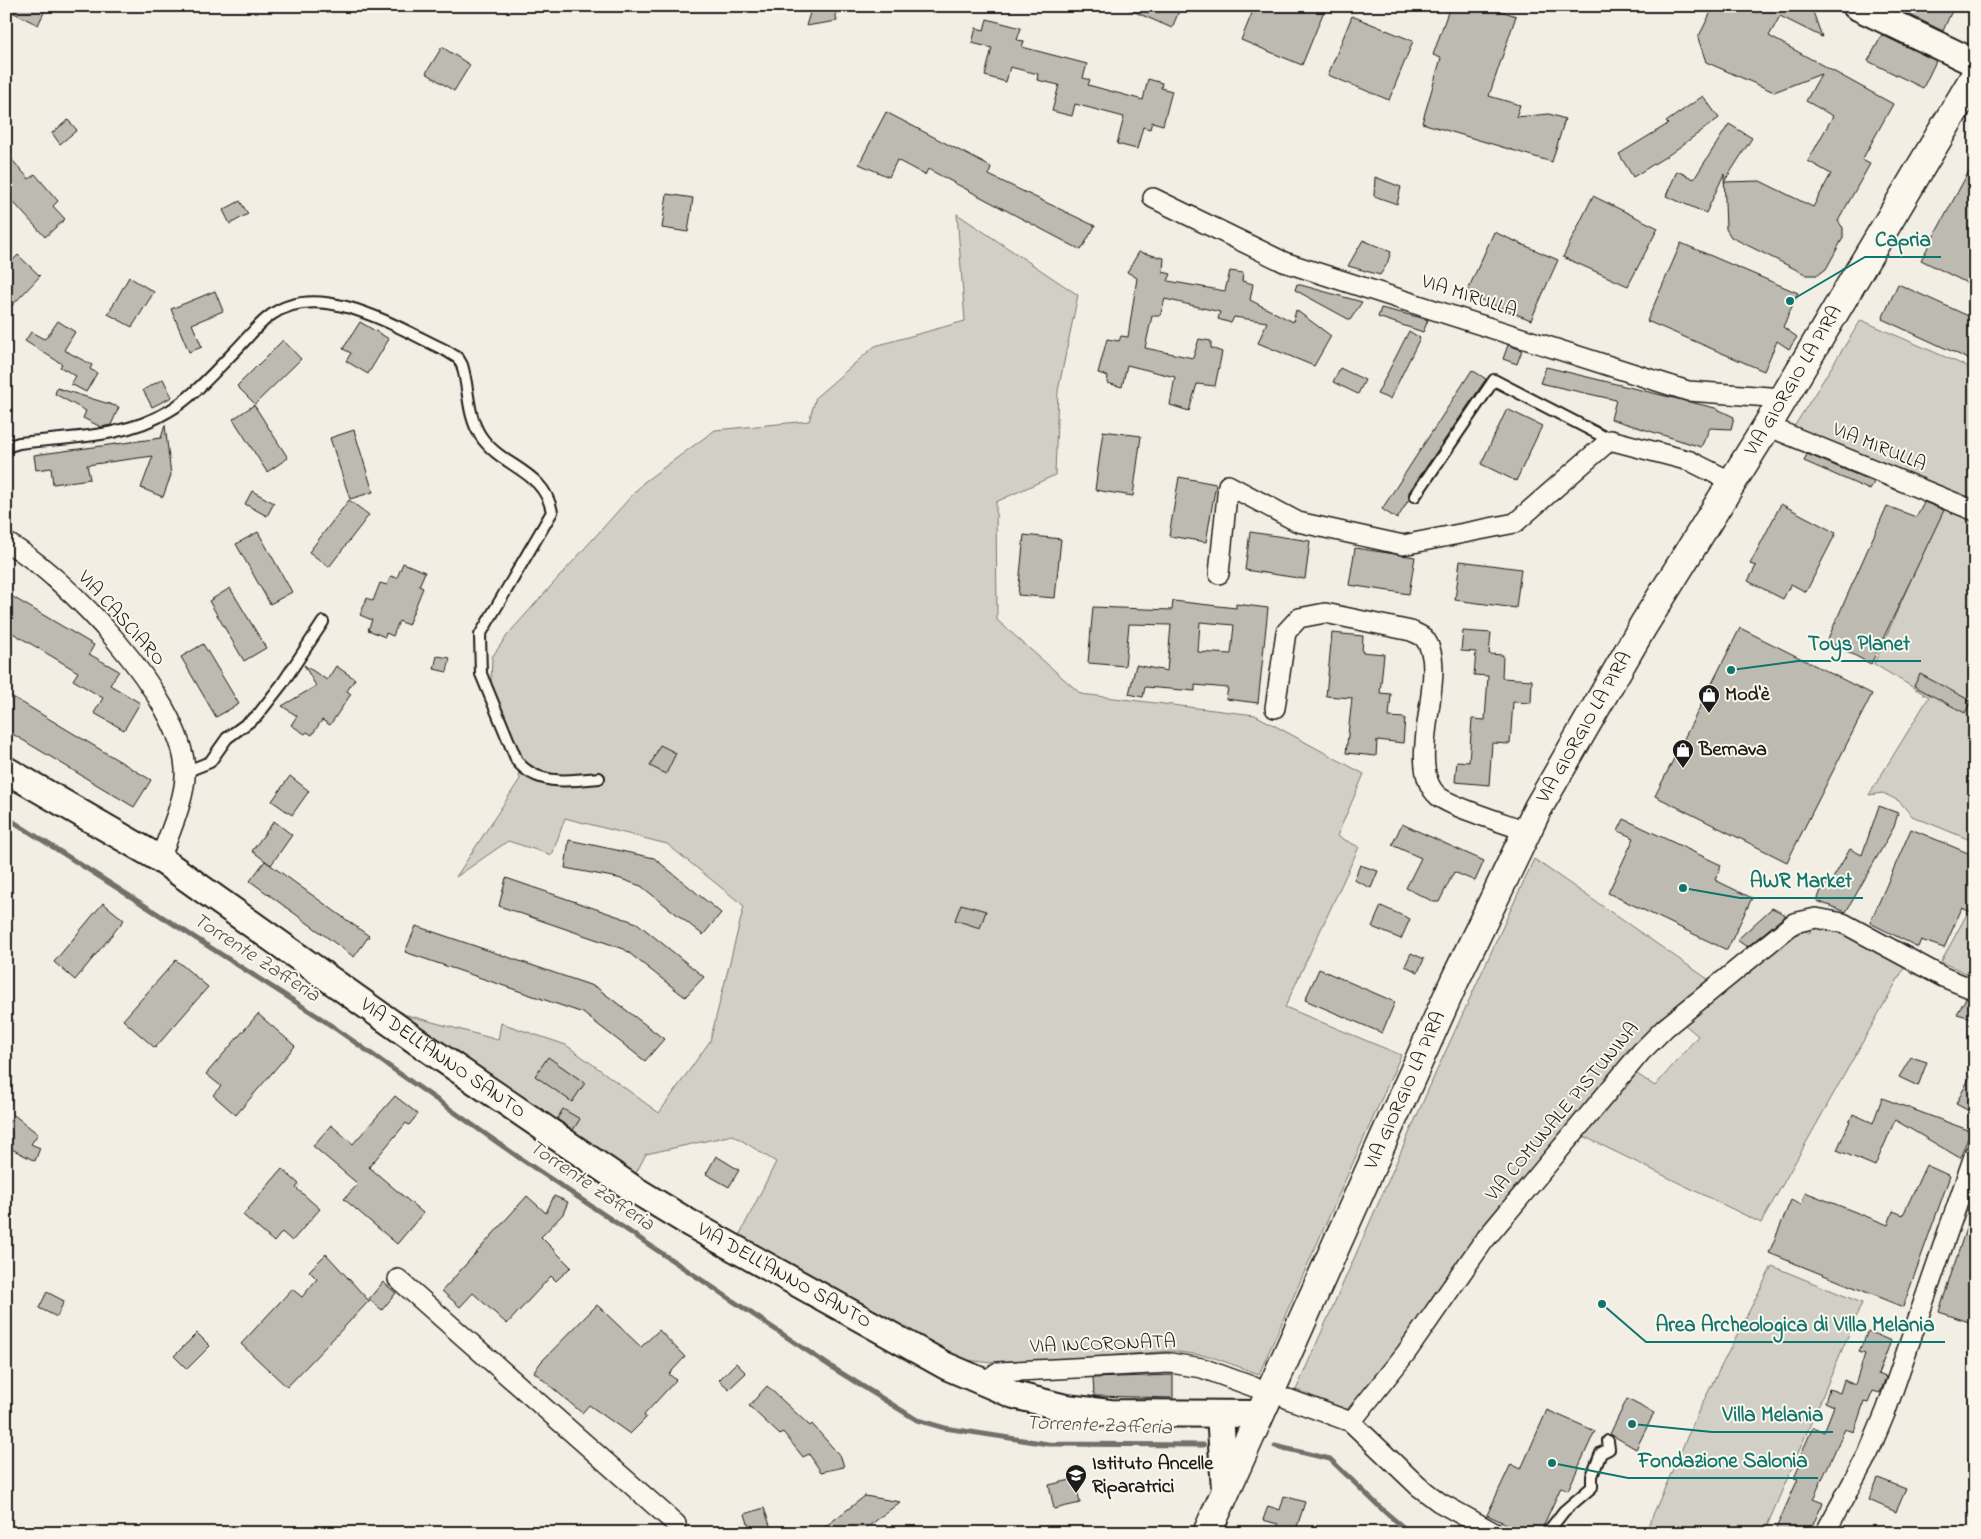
<svg xmlns="http://www.w3.org/2000/svg" width="1981" height="1539" viewBox="0 0 1981 1539" font-family="'Indie Flower',sans-serif">
  <rect width="100%" height="100%" fill="#f2eee4"/>
  <filter id="ink" filterUnits="userSpaceOnUse"><feTurbulence type="fractalNoise" baseFrequency=".02" numOctaves="2"/><feDisplacementMap in="SourceGraphic" scale="10" xChannelSelector="R" yChannelSelector="G"/><feConvolveMatrix kernelMatrix="1 2 1 2 8 2 1 2 1" color-interpolation-filters="sRGB"/></filter>
  <g filter="url(#ink)">
    <g fill="#d2cfc6" stroke="#777671">
      <path d="M957,214l121,81 -20,96 -3,84 -59,27 1,118 84,74 174,21 109,59 -27,62 22,11 -74,160 116,48 -142,319 -50,-18 -38,-5 -171,13 -42,-5 -220,-121 38,-76 -43,-27 -87,19 -11,21 -239,-163 102,28 3,-17 65,22 93,68 51,-72 34,-135 -77,-62 -102,-26 -13,37 -44,-14 -52,36 64,-98 -16,-65 -13,-30 1,-27 17,-24 135,-151 71,-52 94,-9 7,-24 59,-51 90,-25z"/>
      <path d="M1861,320l114,50v134l-183,-74z"/>
      <path d="M1944,504l31,14v324l-63,-26 -13,-15 -16,-8 -14,2 60,-98 -55,-33z"/>
      <path d="M1534,859l181,125 -89,67 -2,7 -275,352 -53,-20 141,-320z"/>
      <path d="M1975,899v78l-34,-15z"/>
      <path d="M1824,927l43,13 40,23 -146,260 -180,-88 53,-63 21,14 43,-50 -14,-12 75,-65 45,-30 5,4 4,-4z"/>
      <path d="M1772,1266l90,37 -98,230h-119l54,-123z"/>
    </g>
    <g fill="none" stroke-linecap="round" stroke-linejoin="round">
      <g stroke="#716f6b" stroke-width="5">
        <path d="M6,817l313,200 202,142 312,209 84,52 28,8 103,16 156,1"/>
        <path d="M1275,1446l55,13 55,53 25,21"/>
      </g>
    </g>
    <g fill="#bdbab1" stroke="#1c1c1c" fill-rule="evenodd">
      <path d="M6,6h41l-9,19 -32,-16z"/>
      <path d="M812,6h22l3,15 -31,5z"/>
      <path d="M1121,6h60l-9,22z"/>
      <path d="M1255,6h71l-24,59 -61,-25z"/>
      <path d="M1450,6h37l29,10 -27,80 31,9 -4,12 33,-3 16,5 -13,43 -130,-39 19,-65 -8,-3z"/>
      <path d="M1714,6h93l5,3 10,28 -42,-21 -11,20 124,68 -31,56 8,4 -32,57 5,7v10l-17,31 -8,6h-11l-76,-38 -5,-8 -2,-55 -18,39 -40,-17 11,-25 17,8 35,-55 23,14 -28,44 36,-1 53,26 18,-33 -23,-13 25,-45 -27,-15 15,-27 -47,18 -68,-30 -8,-24z"/>
      <path d="M1913,6h41l-11,25 -37,-18z"/>
      <path d="M1352,16l61,25 -24,59 -61,-25z"/>
      <path d="M987,19l34,9 -4,12 7,1 -2,6 65,17 -4,14 7,2 -2,5 55,15 5,-21 14,4 -1,5 11,3 -9,34 -11,-3 -2,7 -7,-2 -6,22 -20,-5 7,-27 -49,-13 -3,12 -20,-5 7,-26 -22,-5 1,-6 -28,-7 -4,15 -21,-6 7,-28 -20,-5 4,-15 8,2z"/>
      <path d="M1882,35l54,26 -13,27 -55,-27z"/>
      <path d="M442,47l28,18 -16,26 -28,-18z"/>
      <path d="M1703,96l16,22 -49,36 -37,23 -14,-23 49,-30 -2,-2z"/>
      <path d="M886,112l105,55 -2,8 106,51 -14,24 -153,-81 -3,6 -28,-15 -8,17 -30,-13z"/>
      <path d="M68,120l9,10 -17,14 -8,-11z"/>
      <path d="M6,153l23,26 6,-5 23,27 -5,5 12,13 -20,18 -39,-43z"/>
      <path d="M1975,160v127l-54,-27z"/>
      <path d="M1375,177l26,10 -4,17 -23,-8z"/>
      <path d="M667,194l26,4 -5,34 -26,-4z"/>
      <path d="M1593,196l65,32 -30,58 -65,-29z"/>
      <path d="M240,201l8,13 -18,10 -7,-14z"/>
      <path d="M1494,232l64,28 -27,60 -65,-26z"/>
      <path d="M1363,240l28,12 -4,12 -7,11 -32,-9z"/>
      <path d="M1681,243l117,50 -15,34 14,10 -8,12 -12,-8 -13,30 -117,-50z"/>
      <path d="M1139,252l25,6 -1,14 8,2 -3,7 57,10 5,-20 13,2 -1,8 11,3 -3,16 43,22 3,-12 35,26 -17,30 -56,-23 9,-21 -33,-5 -3,6 -13,-4 2,-7 -55,-13 -5,17h-8l-7,32 48,10 6,-19 12,2v7l11,4 -7,34 -18,-2 -8,27 -19,-6 5,-28 -48,-12 -5,22 -15,-4 1,-7 -10,-3 9,-34 12,2 2,-5 7,1 9,-59 -10,-6z"/>
      <path d="M18,255l22,21 -34,36v-45z"/>
      <path d="M129,277l25,15 -22,35 -24,-13z"/>
      <path d="M1297,284l65,18 -12,18 -55,-30z"/>
      <path d="M1898,284l77,35v43l-93,-43z"/>
      <path d="M215,291l8,20 -31,13 10,23 -13,5 -18,-43z"/>
      <path d="M1381,308l37,9 10,3 -5,12 -45,-15z"/>
      <path d="M58,321l17,11 -11,18 28,15 -2,4 7,4 -11,19 -15,-8 5,-8 -16,-9 2,-3 -37,-23 6,-9 13,7 3,-2z"/>
      <path d="M360,322l29,17 -21,35 -22,-13 5,-8 -8,-4z"/>
      <path d="M1409,331l11,7 -30,61 -13,-5z"/>
      <path d="M283,340l18,19 -46,45 -18,-18z"/>
      <path d="M1508,345l14,5 -5,14 -14,-5z"/>
      <path d="M1546,367l169,41 19,9 -3,12 -21,-1 -9,19 -90,-28 5,-19 -76,-17z"/>
      <path d="M1340,368l25,12 -7,14 -25,-12z"/>
      <path d="M1472,370l14,9 -77,113v7l-12,20 -15,-10z"/>
      <path d="M163,379l9,18 -20,10 -9,-17z"/>
      <path d="M57,388l62,19 -8,18 -10,2 -18,-9 3,-7 -31,-17z"/>
      <path d="M254,405l34,53 -21,14 -34,-53z"/>
      <path d="M1507,409l35,17 -26,55 -35,-17z"/>
      <path d="M165,425l6,50 -8,22 -22,-9 12,-32 -66,9 3,14 -37,5 -2,-16 -15,2 -2,-15 127,-17z"/>
      <path d="M354,430l19,62 -23,7 -20,-61z"/>
      <path d="M1103,431l38,5 -8,60 -38,-6z"/>
      <path d="M1807,454l67,28 -4,8 -66,-29z"/>
      <path d="M1179,477l37,7 -10,58 -37,-6z"/>
      <path d="M252,491l22,12 -7,13 -22,-12z"/>
      <path d="M349,500l20,15 -40,52 -20,-15z"/>
      <path d="M1924,502l20,8 -73,154 -44,-23 60,-135 29,11z"/>
      <path d="M1781,504l55,29 -30,59 -15,-8 -8,15 -35,-18 8,-15 -6,-2z"/>
      <path d="M258,532l34,60 -22,12 -34,-60z"/>
      <path d="M1250,532l60,9 -5,38 -60,-9z"/>
      <path d="M1024,535l37,4 -6,59 -37,-3z"/>
      <path d="M1355,548l60,9 -6,37 -60,-9z"/>
      <path d="M1460,561l61,8 -5,39 -61,-8z"/>
      <path d="M403,563l22,9 -6,14 4,2 -15,37 -9,-4 -6,15 -7,-3 -1,4 -17,-7 4,-10 -12,-5 7,-17 6,3 7,-18 7,2 4,-9 6,2z"/>
      <path d="M230,588l36,60 -22,13 -35,-60z"/>
      <path d="M6,593l88,52 -5,9 30,17 -9,14 30,18 -16,27 -30,-17 9,-15 -30,-18 5,-8 -72,-43z"/>
      <path d="M1173,601l63,7v-4l32,4 -10,95 -32,-4 2,-11 -33,-3v6l-50,-4 -2,10 -14,-3 7,-29 31,6 4,-46 -42,-1 -4,42 -37,-3 5,-56 79,3zM1200,622l34,3 -3,29 -33,-2z"/>
      <path d="M1740,628l132,66 -85,168 -132,-66z"/>
      <path d="M1463,631l28,2 -2,21 14,1 -1,23 30,2 -1,23 -18,-1 -3,42 -18,-1 -3,42 -34,-3 2,-21 12,1 3,-43 13,1 3,-44 -14,-1 2,-23 -15,-1z"/>
      <path d="M1332,633l31,3 -1,16 22,2 -4,39 11,1 -2,23 16,1 -2,25 -26,-3 -1,16 -30,-3 6,-55 -26,-2z"/>
      <path d="M203,644l36,60 -23,13 -35,-60z"/>
      <path d="M437,656l13,2 -3,14 -13,-3z"/>
      <path d="M304,665l23,15 9,-14 19,13 -8,12 4,3 -21,31 -8,-5 -10,15 -5,-3 -2,2 -14,-9 6,-9 -15,-10 34,-20z"/>
      <path d="M1920,674l51,27 -6,12 -51,-27z"/>
      <path d="M6,693l145,87 -17,27 -128,-77z"/>
      <path d="M660,745l16,8 -10,21 -16,-8z"/>
      <path d="M290,776l19,15 -17,24 -20,-14z"/>
      <path d="M1879,806l19,7 -4,14 -48,85 -29,-11 7,-19 5,3 21,-36 12,6z"/>
      <path d="M1624,819l97,46 -6,15 37,18 -25,52 -119,-57 26,-55 -16,-7z"/>
      <path d="M274,821l18,14 -21,30 -19,-14z"/>
      <path d="M1402,824l82,37 -9,20 -21,-9 -15,30h-5l-28,-14 15,-30 -29,-13z"/>
      <path d="M1911,829l64,27v47l-4,9 -9,-4 -18,40 -23,-8 -3,7 -48,-24z"/>
      <path d="M569,840l85,18 67,55 -18,22 -62,-49 -23,-8 -53,-10z"/>
      <path d="M265,861l104,75 -15,21 -104,-76z"/>
      <path d="M1360,865l18,6 -7,17 -17,-8z"/>
      <path d="M506,878l131,45 67,54 -19,20 -61,-48 -125,-43z"/>
      <path d="M103,903l21,17 -49,60 -21,-18z"/>
      <path d="M961,904l25,7 -6,17 -25,-8z"/>
      <path d="M1381,906l29,13 -9,20 -29,-12z"/>
      <path d="M1772,908l14,7 -39,32 -10,-7z"/>
      <path d="M416,926l180,61 68,52 -19,22 -62,-48 -178,-61z"/>
      <path d="M1411,953l13,6 -6,13 -13,-6z"/>
      <path d="M176,960l32,27 -53,61 -32,-28z"/>
      <path d="M1319,969l76,33 -13,31 -77,-33z"/>
      <path d="M1966,998l9,3v18l-18,-5z"/>
      <path d="M258,1014l37,32 -59,69 -23,-20 8,-9 -15,-12z"/>
      <path d="M548,1057l37,26 -13,19 -37,-26z"/>
      <path d="M1911,1057l16,5 -9,24 -19,-9z"/>
      <path d="M1975,1067v47l-19,-10z"/>
      <path d="M395,1096l23,18 -9,11 -3,-2 -37,44 54,46 -26,31 -53,-45 14,-15 -45,-38 18,-21 22,19z"/>
      <path d="M1882,1098l89,33 -11,27 -65,-38 -20,46 -38,-16 16,-36 20,9z"/>
      <path d="M563,1109l17,10 -7,11 -16,-11z"/>
      <path d="M14,1115l24,19 -7,10 9,4 -5,13 -29,-15v-19z"/>
      <path d="M716,1156l23,14 -10,17 -23,-13z"/>
      <path d="M1926,1165l24,11 -47,131 -134,-54 22,-53 11,5 3,-13 83,33 5,-14 10,4z"/>
      <path d="M282,1169l17,15 -3,4 24,21 -28,32 -10,-9 -8,10 -31,-27z"/>
      <path d="M527,1196l19,17 8,-17 14,6 -5,12 -22,23 30,30 -15,14 -5,-5 -44,48 -34,-31 -13,14 -18,-16z"/>
      <path d="M1972,1210h3v94l-6,18 -30,-10z"/>
      <path d="M326,1254l43,47 -82,86 -46,-43 51,-55 10,8 15,-18 -8,-8z"/>
      <path d="M383,1282l13,11 -14,17 -13,-11z"/>
      <path d="M47,1292l17,9 -7,16 -18,-9z"/>
      <path d="M597,1305l44,42 18,-17 26,27 -16,17 7,6 -32,35 2,3 -16,16 -41,-29 -7,8 -48,-41 7,-10z"/>
      <path d="M1868,1331l23,10 -13,33 8,3 -6,16 -7,-2 -5,12 -4,-1 -10,30 -9,-3 -32,70 10,4 -14,30h-35l24,-54 -4,-1 7,-16 -3,-1 15,-34 11,5 10,-26 -9,-4 4,-13 11,4 4,-13 11,5 10,-31 -6,-2z"/>
      <path d="M197,1333l13,13 -23,23 -13,-13z"/>
      <path d="M736,1363l10,10 -17,16 -10,-9z"/>
      <path d="M1173,1375v23l-79,-2 -1,-18z"/>
      <path d="M767,1386l43,40 2,-2 29,33 3,10 -23,5 -12,-18 -6,3 -20,-25 -3,3 -31,-29z"/>
      <path d="M1627,1399l27,14 -18,36 -26,-15z"/>
      <path d="M1547,1410l48,21 -27,59 -7,-3 -21,46h-14l-39,-18 24,-51 10,5z"/>
      <path d="M1878,1478l28,11 -10,23 -27,-12z"/>
      <path d="M1075,1479l5,24 -26,6 -5,-24z"/>
      <path d="M865,1496l35,6 -40,31h-43z"/>
      <path d="M1284,1496l21,6 -10,31h-19l2,-9 -15,-4 5,-14 12,4z"/>
      <path d="M764,1508l7,20 -20,5 -6,-19z"/>
    </g>
    <g fill="none" stroke-linecap="round" stroke-linejoin="round">
      <g stroke="#1c1c1c" stroke-width="14">
        <g id="lane">
          <path d="M6,447l13,-4c50,-6 106,-5 150,-32 24,-14 45,-39 65,-59 12,-12 24,-28 37,-37 50,-36 127,13 174,35l13,8 4,7c7,22 5,50 18,70 21,33 64,34 72,77l-72,123 1,39 36,87c20,25 52,20 82,17"/>
          <path d="M1415,496l79,-116 116,60"/>
          <path d="M185,772l25,-10 17,-24 30,-22 25,-32 41,-62"/>
          <path d="M1547,1533l17,-22 28,-24v-11l9,-23 8,-4 -1,-8"/>
        </g>
      </g>
      <g stroke="#1c1c1c" stroke-width="22">
        <g id="street">
          <path d="M1153,198l131,64 404,129 95,7"/>
          <path d="M1767,426l208,85"/>
          <path d="M6,542c60,34 175,155 179,227 2,27 -16,65 -25,90"/>
          <path d="M1219,574l9,-89 70,37 105,23 112,-22 95,-83 80,21 42,21"/>
          <path d="M1275,708l11,-76 13,-14 26,-5 86,18c4,2 10,4 13,7 28,31 -22,126 14,158 13,11 69,28 88,35"/>
          <path d="M398,1279l278,245"/>
          <path d="M983,1383l15,-11 172,-9 32,5 52,19"/>
          <path d="M1288,1399l63,23 67,64 21,16 56,31"/>
          <path d="M1351,1422l55,-69 77,-111 158,-190 24,-24 129,-105 22,-5 27,5 100,54 32,13"/>
          <path d="M1825,1533l43,-79 18,-43 89,-258"/>
        </g>
      </g>
      <g stroke="#1c1c1c" stroke-width="30">
        <g id="secondary">
          <path d="M1856,6l119,57"/>
          <path id="s1" d="M6,770l154,89 258,183 214,146 59,36 255,142 68,29 52,13 44,5 150,1"/>
          <path d="M1220,1414l5,76"/>
        </g>
      </g>
      <g stroke="#1c1c1c" stroke-width="31">
        <g id="primary">
          <path id="s2" d="M1207,1533l248,-553 83,-172 105,-182 124,-200 208,-350"/>
        </g>
      </g>
      <use href="#lane" stroke="#fbf7ec" stroke-width="10"/>
      <use href="#street" stroke="#fbf7ec" stroke-width="19"/>
      <use href="#secondary" stroke="#fbf7ec" stroke-width="26"/>
      <use href="#primary" stroke="#fbf7ec" stroke-width="28"/>
    </g>
  </g>
  <defs>
    <g id="shop-pin" transform="scale(1.125)"><path d="M0 17L-7.5 6A9.5 9.5 0 1 1 7.5 6Z" fill="#1c1c1c" stroke="#fbf7ec"/><path d="M-5-2.5h2.3a2.7 3.5 0 0 1 5.4 0H5L5.5 6h-11ZM-1.5-2.5h3a1.5 2.3 0 0 0-3 0Z" fill="#fff"/></g>
    <g id="school-pin" transform="scale(1.125)"><path d="M0 17L-7.5 6A9.5 9.5 0 1 1 7.5 6Z" fill="#1c1c1c" stroke="#fbf7ec"/><path d="M0-5L7-2L0 1L-7-2ZM-4 1L0 2.5L4 1V4Q0 6-4 4Z" fill="#fff"/></g>
  </defs>
  <g fill-rule="evenodd">
    <use href="#shop-pin" x="1709" y="695"/>
    <use href="#shop-pin" x="1683" y="750"/>
    <use href="#school-pin" x="1076" y="1475"/>
  </g>
  <g text-anchor="middle" dominant-baseline="central" stroke-width="4" stroke-linejoin="round" paint-order="stroke">
    <g font-size="20" fill="#1c1c1c" stroke="#fbf7ec">
      <text transform="translate(1469 297) rotate(18)">VIA MIRULLA</text>
      <text stroke="none"><textPath href="#s2" startOffset="1295">VIA GIORGIO LA PIRA</textPath></text>
      <text transform="translate(1879 448) rotate(22)">VIA MIRULLA</text>
      <text transform="translate(121 619) rotate(48)">VIA CASCIARO</text>
      <text stroke="none"><textPath href="#s2" startOffset="890">VIA GIORGIO LA PIRA</textPath></text>
      <text stroke="none"><textPath href="#s1" startOffset="524">VIA DELL'ANNO SANTO</textPath></text>
      <text stroke="none"><textPath href="#s2" startOffset="485">VIA GIORGIO LA PIRA</textPath></text>
      <text transform="translate(1563 1112) rotate(-50)">VIA COMUNALE PISTUNINA</text>
      <text stroke="none"><textPath href="#s1" startOffset="929">VIA DELL'ANNO SANTO</textPath></text>
      <text transform="translate(1103 1345) rotate(-2)">VIA INCORONATA</text>
    </g>
    <g font-size="20" font-weight="bold" fill="#1c1c1c" stroke="#fbf7ec" text-anchor="start">
      <text x="1725" y="695">Mod'è</text>
      <text x="1699" y="750">Bernava</text>
      <text x="1092" y="1464">Istituto Ancelle<tspan x="1092" dy="23">Riparatrici</tspan></text>
    </g>
    <g font-size="21" font-style="italic" fill="#545351" stroke="#fbf7ec">
      <text transform="translate(256 958) rotate(33)">Torrente Zafferia</text>
      <text transform="translate(591 1186) rotate(34)">Torrente Zafferia</text>
      <text transform="translate(1099 1426) rotate(2)">Torrente Zafferia</text>
    </g>
  </g>
  <path fill="none" stroke="#0f766e" stroke-width="2" d="M1790 301L1865 257H1941M1731 670L1798 661H1921M1683 888L1740 898H1863M1602 1304L1646 1342H1945M1632 1424L1712 1432H1833M1552 1463L1628 1478H1818"/>
  <g fill="#0f766e" stroke="#fbf7ec" stroke-width="2">
    <circle cx="1790" cy="301" r="5"/>
    <circle cx="1731" cy="670" r="5"/>
    <circle cx="1683" cy="888" r="5"/>
    <circle cx="1602" cy="1304" r="5"/>
    <circle cx="1632" cy="1424" r="5"/>
    <circle cx="1552" cy="1463" r="5"/>
  </g>
  <g font-size="21" text-anchor="middle" font-weight="bold" fill="#0f766e" stroke="#fbf7ec" stroke-width="4" stroke-linejoin="round" paint-order="stroke">
    <text x="1903" y="246">Capria</text>
    <text x="1859" y="650">Toys Planet</text>
    <text x="1801" y="887">AWR Market</text>
    <text x="1795" y="1331">Area Archeologica di Villa Melania</text>
    <text x="1773" y="1421">Villa Melania</text>
    <text x="1723" y="1467">Fondazione Salonia</text>
  </g>
  <rect width="1981" height="1539" fill="none" stroke="#fbf7ec" stroke-width="25"/>
  <rect x="12" y="12" width="1956" height="1514" fill="none" stroke="#1c1c1c" stroke-width="2" filter="url(#ink)"/>
</svg>
